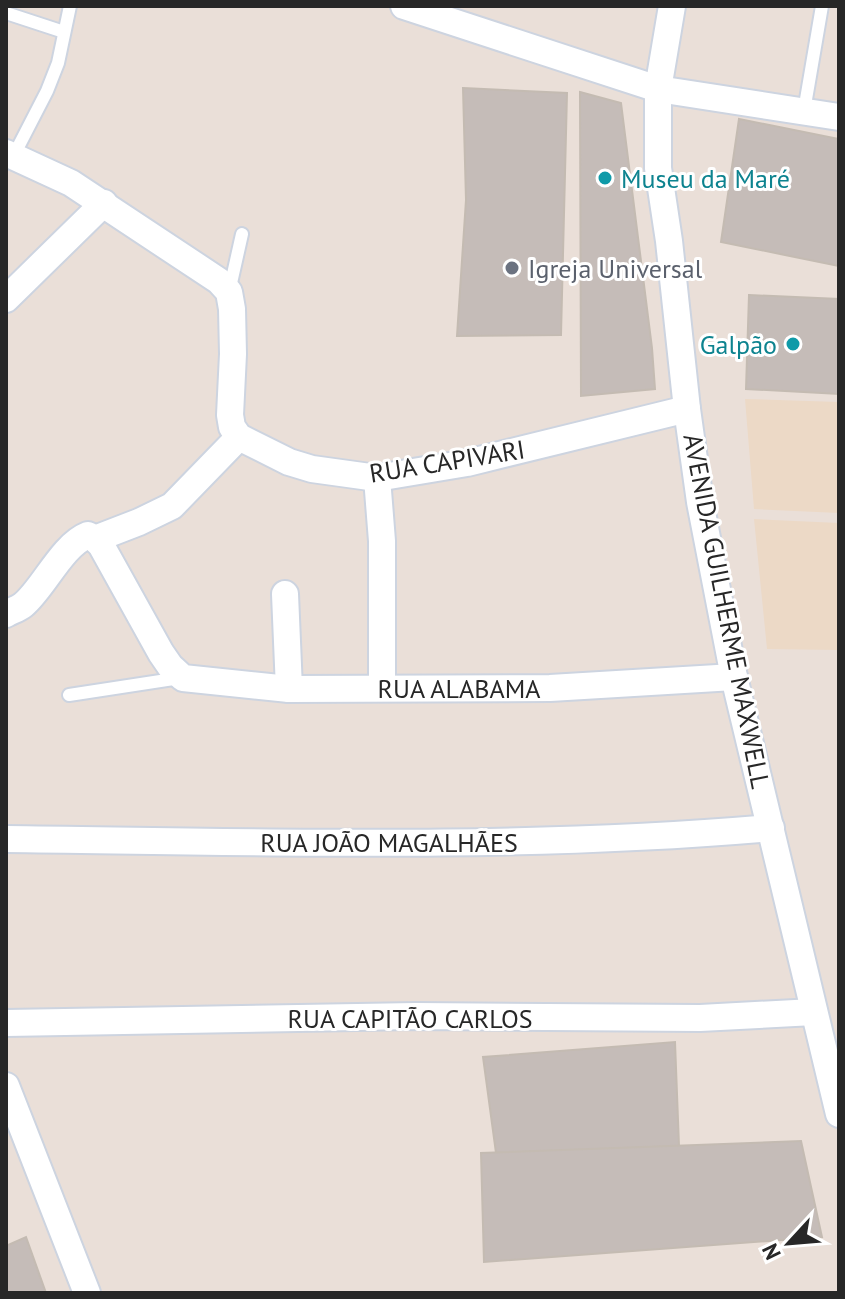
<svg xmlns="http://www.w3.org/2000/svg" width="845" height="1299" viewBox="0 0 845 1299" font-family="'PT Sans',sans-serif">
  <rect width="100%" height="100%" fill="#eadfd8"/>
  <g fill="#ecd9c6">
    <path d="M745,399l94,3v111l-85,-4z"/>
    <path d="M754,519l85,4v127l-72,-1z"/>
  </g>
  <g fill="#c5bcb8" stroke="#c4bbb2" stroke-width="2">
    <path d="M463,88l104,5 -6,242 -104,1 9,-136z"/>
    <path d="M580,92l41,11 31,245 3,41 -74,7z"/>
    <path d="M739,119l100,20v127l-118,-24z"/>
    <path d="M749,295l90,4v95l-93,-5z"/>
    <path d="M675,1042l4,104 -183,7 -13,-96z"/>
    <path d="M801,1141l21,96 -338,25 -3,-109z"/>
    <path d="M26,1237l20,56h-40v-47z"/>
  </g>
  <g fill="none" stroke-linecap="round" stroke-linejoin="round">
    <g stroke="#cdd4e0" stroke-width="16">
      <g id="lane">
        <path d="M6,13l58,19"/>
        <path d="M804,111l18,-105"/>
        <path d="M13,157l34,-66 11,-28 12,-57"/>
        <path d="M229,292l13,-58"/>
        <path d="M69,695l111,-17"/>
      </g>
    </g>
    <g stroke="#cdd4e0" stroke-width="30">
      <g id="street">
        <path d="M404,6l254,83 181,28"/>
        <path d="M672,6l-14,83v79l11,73 18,168 13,93 34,175 105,437"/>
        <path d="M6,153l65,30 148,98 10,11 3,17 1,45 -3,61 2,12 7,10 50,25 23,7 65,9 90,-15 220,-54"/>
        <path d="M6,299l98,-96"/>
        <path d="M377,478l5,63v147"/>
        <path d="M95,539l6,6 60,108 9,13 13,12 106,11 261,-1 184,-11"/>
        <path d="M95,539l44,-17 33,-16 67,-69"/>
        <path d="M285,594l4,95"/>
        <path d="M6,614c5,-3 12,-5 17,-9 20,-16 39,-60 65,-70l7,4"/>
        <path d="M6,839c255,3 511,11 765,-11"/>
        <path d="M6,1023l410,-7 284,2 114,-6"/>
        <path d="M6,1086l81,207"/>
      </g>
    </g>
    <use href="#lane" stroke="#fff" stroke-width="12"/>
    <use href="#street" stroke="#fff" stroke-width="26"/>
  </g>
  <g fill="#0f9aa8" stroke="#fff" stroke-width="3">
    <circle cx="605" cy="178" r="8"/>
    <circle cx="793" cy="344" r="8"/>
  </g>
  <circle fill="#6b7280" stroke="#fff" stroke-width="3" cx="512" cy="268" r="8"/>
  <g text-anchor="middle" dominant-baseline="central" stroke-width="6" stroke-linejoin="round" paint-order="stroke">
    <g font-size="26" fill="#0d838f" stroke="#fff" text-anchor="start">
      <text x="621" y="178">Museu da Maré</text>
      <text x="777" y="344" text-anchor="end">Galpão</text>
    </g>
    <g font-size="26" fill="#5b616d" stroke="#fff" text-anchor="start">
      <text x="528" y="268">Igreja Universal</text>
    </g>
    <g font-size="26" fill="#272727" stroke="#fff">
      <text transform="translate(447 461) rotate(-9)">RUA CAPIVARI</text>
      <text transform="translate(727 611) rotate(79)">AVENIDA GUILHERME MAXWELL</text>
      <text x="459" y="688">RUA ALABAMA</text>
      <text x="389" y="842">RUA JOÃO MAGALHÃES</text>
      <text x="410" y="1018">RUA CAPITÃO CARLOS</text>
    </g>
  </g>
  <rect width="845" height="1299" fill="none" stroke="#272727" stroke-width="16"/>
  <g transform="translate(789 1243) rotate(244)" stroke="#ffffff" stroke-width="6" paint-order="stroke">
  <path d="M0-6L14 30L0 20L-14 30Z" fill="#272727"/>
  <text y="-12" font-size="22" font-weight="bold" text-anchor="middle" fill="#272727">N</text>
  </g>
</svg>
